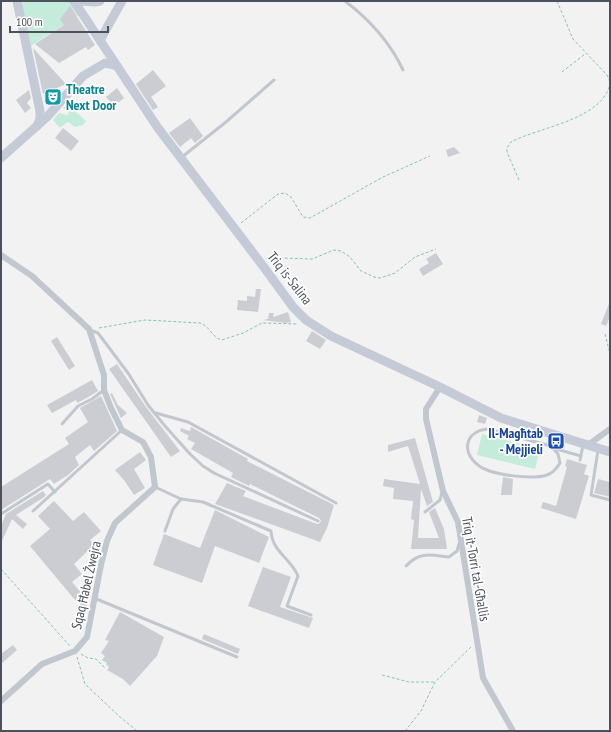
<svg xmlns="http://www.w3.org/2000/svg" width="611" height="732" viewBox="0 0 611 732" font-family="'PT Sans Narrow',sans-serif">
  <rect width="100%" height="100%" fill="#f3f2f2"/>
  <g fill="#c5ecda">
    <path d="M23,1h46l10,14 -50,32 -7,-42z"/>
    <path d="M67,104l19,17 -3,4 -8,2 -7,-5 -7,5h-2l-6,-7 6,-7 8,2 2,-2 -6,-5z"/>
    <path d="M482,434l58,15 -5,20 -58,-14z"/>
  </g>
  <g fill="#cccdd3">
    <path d="M70,6l25,39 -7,5 -2,-3 -27,16 -24,-19 29,-19 -4,-6z"/>
    <path d="M33,48l33,36 -23,10z"/>
    <path d="M153,70l13,16 -15,11 7,10 -5,3 -17,-26z"/>
    <path d="M117,88l7,10 -10,8 -8,-9z"/>
    <path d="M29,90l2,8 -4,5 4,5 -6,5 -9,-13z"/>
    <path d="M190,118l13,18 -8,7 -4,-5 -11,9 -11,-14z"/>
    <path d="M63,128l16,13 -8,10 -16,-13z"/>
    <path d="M454,147l6,6 -12,4 -2,-7z"/>
    <path d="M436,253l7,11 -20,12 -4,-7 10,-6 -3,-4z"/>
    <path d="M256,289h5l-3,23 -21,-2 1,-10 9,1v-5l8,1z"/>
    <path d="M610,301v16l-4,9 -5,-2z"/>
    <path d="M288,312l3,10 -5,1 -23,-3 5,-1 1,-6h5l-1,4z"/>
    <path d="M312,331l14,9 -6,9 -14,-8z"/>
    <path d="M57,337l18,29 -6,4 -18,-29z"/>
    <path d="M117,364l29,43 34,44 -9,6 -62,-88z"/>
    <path d="M92,380l6,11 -8,5 -13,7 -1,-3 -24,13 -5,-8z"/>
    <path d="M112,393l6,12 9,8 -6,5 -11,-24z"/>
    <path d="M101,396l16,35 -23,20 -4,-6 -15,12 4,8 -11,10 -14,9 -4,-5 -49,31v-23l68,-43 -4,-6 23,-16 -8,-14z"/>
    <path d="M479,415l8,3 -2,6 -8,-2z"/>
    <path d="M191,427l57,32 -1,2 87,44 -7,23 -7,14 -105,-38 12,-21 19,8 -3,5 74,28h2l2,-3 -2,-3 -69,-34 -1,2 -18,-9 2,-4 -42,-24 4,-6 -8,-4 2,-3 -9,-5 1,-3 9,3z"/>
    <path d="M415,438l18,64 -6,4 -6,-17 -3,49h21l-10,-26 6,-4 9,21 3,20h-36l3,-29 -3,-1 2,-18 -20,-2 1,-11 -11,-2 1,-7 36,5 -12,-38 -20,6v-7z"/>
    <path d="M140,452l6,8 -12,9 11,19 -11,7 -10,-15 -9,-10z"/>
    <path d="M567,459l20,6 -3,9 5,2 -13,43 -35,-11 2,-6 13,4 11,-39 -2,-1z"/>
    <path d="M503,477l10,2 -1,16h-11z"/>
    <path d="M598,479l12,3v15l-16,-4z"/>
    <path d="M43,491l3,4 -3,3 -27,17 11,9 -4,5 -11,-10 -11,24v-17l5,-12z"/>
    <path d="M54,501l19,20 11,-9 17,19 -11,9 4,5 -20,19 8,10 -10,8 16,19 -3,11 -55,-66 20,-17 -12,-13z"/>
    <path d="M215,510l54,27 -10,26 -44,-17 -13,37 -49,-18 11,-31 36,14z"/>
    <path d="M263,567l28,10 -11,30 33,11 -4,10 -61,-22z"/>
    <path d="M120,612l44,25 -7,19 -27,30 -7,-7 -16,-9 2,-3 -3,-3 1,-1 -5,-3 3,-4 -4,-3 8,-12 -4,-1z"/>
    <path d="M204,634l36,15 -2,5 -36,-15z"/>
    <path d="M13,645l4,5 -16,14v-10z"/>
  </g>
  <g fill="none" stroke-linecap="round" stroke-linejoin="round">
    <g stroke="#7fc8af" stroke-width="1" stroke-dasharray="3 2" stroke-linecap="butt">
      <path d="M557,1l16,38 34,36 2,4 1,4"/>
      <path d="M562,72l23,-18"/>
      <path d="M519,180l-12,-28v-4l4,-6c28,-15 91,-22 99,-58"/>
      <path d="M241,223l37,-29 7,-1 6,4 12,20 7,1 73,-41 47,-21"/>
      <path d="M270,260l12,-2 30,1 22,-9 7,1 9,6 11,14 13,6 6,1 15,-5 20,-16 21,-8"/>
      <path d="M99,328l46,-8 55,3c10,3 12,15 22,17l21,-7 19,-10 36,1"/>
      <path d="M605,334l5,20"/>
      <path d="M1,569l69,77"/>
      <path d="M81,654l7,4 8,1 9,9"/>
      <path d="M77,657l8,27 35,33 17,14"/>
      <path d="M382,675l27,7h26"/>
      <path d="M405,731l16,-20 14,-29 37,-36"/>
    </g>
    <g stroke="#c1c7ce" stroke-width="3">
      <path d="M345,1c25,19 45,41 58,69"/>
      <path d="M182,157l44,-35 48,-42"/>
      <path d="M90,330l8,3 30,40 20,32 17,21 25,28 13,12 11,7 104,48"/>
      <path d="M156,413l32,9 148,81"/>
      <path d="M62,424l16,-18 14,-7 12,-9"/>
      <path d="M488,429l63,17 7,8 2,9c-3,5 -7,10 -13,12 -15,5 -57,0 -69,-10 -17,-13 -13,-34 10,-36z"/>
      <path d="M556,449l25,7"/>
      <path d="M598,450l-7,45 19,5"/>
      <path d="M580,460l3,-15"/>
      <path d="M155,487l26,12 22,3 68,29c1,21 20,27 27,45l-11,30 24,9"/>
      <path d="M33,511l89,-81"/>
      <path d="M425,512l15,-12 2,-8"/>
      <path d="M1,514l47,-30 7,8"/>
      <path d="M165,531l8,-22 8,-10"/>
      <path d="M406,566c14,-15 25,-11 43,-9l8,-6 2,-7"/>
      <path d="M94,598l143,59"/>
    </g>
    <g stroke="#c1c7ce" stroke-width="6">
      <path d="M1,255l31,21 57,53 15,46v15l7,18 11,22 21,12 8,15 4,30 -40,36 -8,18 -6,24 -14,72 -12,14 -33,13 -41,37"/>
      <path d="M440,387l-14,22v10l17,72 15,31 25,156 30,53"/>
      <path d="M588,445l22,-16"/>
    </g>
    <g stroke="#c4cad6" stroke-width="9">
      <path d="M17,1l23,110v8l-3,7"/>
      <path d="M74,1l84,127 105,138 30,41 13,13 25,16 109,51 61,31 109,34"/>
      <path d="M80,1l15,1 5,-1"/>
      <path d="M100,40l22,-39"/>
      <path d="M1,158l46,-41 36,-41 22,-13 12,3"/>
    </g>
  </g>
  <defs>
    <g id="theatre-square" transform="scale(0.9)"><rect x="-9" y="-9" width="18" height="18" rx="4" fill="#0f9aa8" stroke="#fff"/><path d="M-5-5.5Q0-4 5-5.5V0Q5 5 0 6Q-5 5-5 0ZM-3.3-2.5H-1v1.5H-3.3ZM1-2.5H3.3v1.5H1ZM-2.8 1Q0 5.5 2.8 1Z" fill="#fff"/></g>
    <g id="bus-square" transform="scale(0.9)"><rect x="-9" y="-9" width="18" height="18" rx="4" fill="#1a4fb4" stroke="#fff"/><path d="M-5-6H5V4H4V6H2V4H-2V6H-4V4H-5ZM-3.5-4V0h7V-4ZM-3.5 1.2v1.5H-2V1.2ZM2 1.2v1.5H3.5V1.2Z" fill="#fff"/></g>
  </defs>
  <g fill-rule="evenodd">
    <use href="#theatre-square" x="53" y="97"/>
    <use href="#bus-square" x="556" y="441"/>
  </g>
  <g text-anchor="middle" dominant-baseline="central" stroke-width="3.5" stroke-linejoin="round" paint-order="stroke">
    <g font-size="14" font-weight="bold" fill="#0d838f" stroke="#fff" text-anchor="start">
      <text x="66" y="89">Theatre<tspan x="66" dy="16">Next Door</tspan></text>
    </g>
    <g font-size="14" fill="#4b525d" stroke="#fff">
      <text transform="translate(290 278) rotate(52)">Triq is-Salina</text>
      <text transform="translate(476 569) rotate(80)">Triq it-Torri tal-Għallis</text>
      <text transform="translate(86 585) rotate(-77)">Sqaq Ħabel Żwejra</text>
    </g>
    <g font-size="14" font-weight="bold" fill="#164399" stroke="#fff" text-anchor="end">
      <text x="543" y="433">Il-Magħtab<tspan x="543" dy="16">- Mejjieli</tspan></text>
    </g>
  </g>
  <rect width="611" height="732" fill="none" stroke="#4b525d" stroke-width="4"/>
  <path d="M10 26v6h98v-6" fill="none" stroke="#4b525d" stroke-width="2"/>
  <text x="16" y="26" font-size="12" fill="#4b525d" stroke="#ffffff" stroke-width="3" paint-order="stroke">100 m</text>
</svg>
